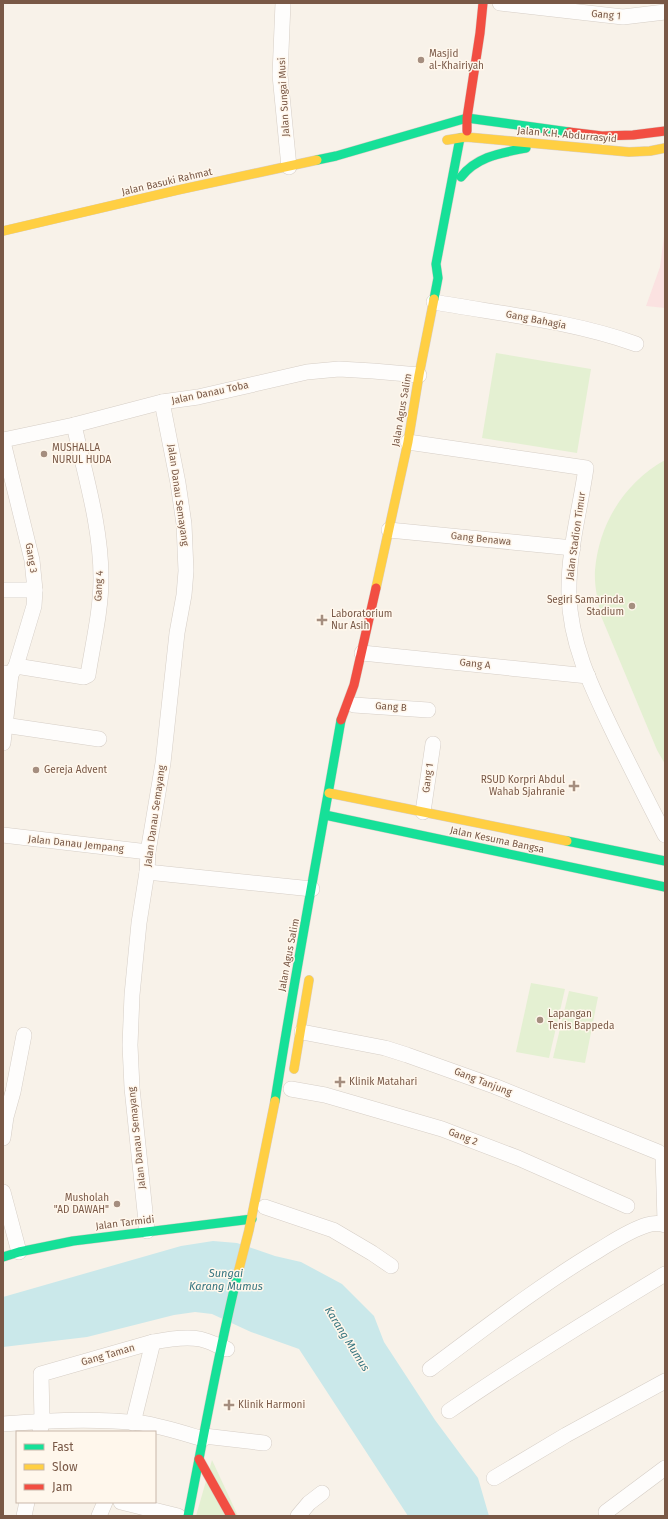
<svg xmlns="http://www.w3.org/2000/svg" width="668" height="1519" viewBox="0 0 668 1519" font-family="'Fira Sans',sans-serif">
  <rect width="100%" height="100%" fill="#f8f2e9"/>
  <path fill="#fbe2e1" d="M665,229v79l-19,-2 14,-39z"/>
  <g fill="#e4f0d2">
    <path d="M496,353l95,16 -14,84 -95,-15z"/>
    <path d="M665,460v304l-8,-14 -56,-134c-3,-15 -7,-30 -6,-46 4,-46 29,-87 70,-110z"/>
    <path d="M531,983l34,6 -16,69 -33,-6z"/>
    <path d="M569,991l29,6 -13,66 -32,-5z"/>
    <path d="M212,1460l26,56h-42z"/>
  </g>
  <path fill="#cae8ea" d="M213,1241l24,2 38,13 26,6 41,22 32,32 10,26 51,78 43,58 11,38h-81l-109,-167 -48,-17 -39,-18 -17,-2 -21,3 -87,22 -84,10v-50l178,-51z"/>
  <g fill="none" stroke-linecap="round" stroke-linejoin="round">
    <g stroke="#d6cec6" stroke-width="16">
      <g id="street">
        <path d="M283,3l-3,72 9,92"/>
        <path d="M500,3l123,14 42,-5"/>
        <path d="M434,302c67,12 138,19 202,42"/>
        <path d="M3,440l71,-15 88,-23 36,-5 109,-25 32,-3 34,2 46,4"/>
        <path d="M3,442l29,118 3,30 -1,16 -18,60 -5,8"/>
        <path d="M408,442l178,26c-6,42 -18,84 -17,126 1,53 26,100 48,146 16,32 32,64 48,95"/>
        <path d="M389,530l184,18"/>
        <path d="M3,590h32"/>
        <path d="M362,653l226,23"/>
        <path d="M16,666l68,11 4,-2c5,-32 13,-64 13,-97 0,-52 -16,-103 -27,-153"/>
        <path d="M3,673l8,1 -8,69"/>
        <path d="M354,705l74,5"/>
        <path d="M4,725l95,14"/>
        <path d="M423,812l10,-68"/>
        <path d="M3,835l145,17"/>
        <path d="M147,872l165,17"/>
        <path d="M302,1032l83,16 22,7 87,31 164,66 5,3 2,66"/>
        <path d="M291,1089l34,6 117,34 76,29 109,48"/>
        <path d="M3,1138l3,-21 7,-25 11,-57"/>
        <path d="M3,1192l16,60"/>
        <path d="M265,1207l68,23 39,23 19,13"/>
        <path d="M147,1231l-15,-143 -2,-43 2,-50 7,-72 8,-51 1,-20 15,-89 14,-130 7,-38 2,-24 -2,-47 -6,-41 -16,-81"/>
        <path d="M430,1369c55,-41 110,-84 169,-119 15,-9 31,-20 48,-25 7,-2 12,-2 18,0"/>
        <path d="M449,1411c70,-48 143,-93 216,-137"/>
        <path d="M133,1423l20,-81"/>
        <path d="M3,1424c45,-4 92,-6 138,-1 21,3 42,10 62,16"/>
        <path d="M40,1432l2,-12 -1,-46 112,-32c15,-3 32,-6 47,-3 9,2 18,7 27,10"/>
        <path d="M204,1436l60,7"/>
        <path d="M494,1478l72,-43 99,-54"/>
        <path d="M121,1502l57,14"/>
        <path d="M606,1512l59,-44"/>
        <path d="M24,1516l3,-14"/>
        <path d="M99,1516l6,-14"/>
        <path d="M298,1516l11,-13 13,-10"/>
      </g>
    </g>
    <g stroke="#d8cec6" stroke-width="10">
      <g id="fast">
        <path d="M317,160l19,-4 131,-38 102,14"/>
        <path d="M461,177c16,-21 41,-24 65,-29"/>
        <path d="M434,299l4,-21 -2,-14 24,-126"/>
        <path d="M325,815l340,72"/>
        <path d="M567,841l98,20"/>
        <path d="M275,1101c20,-127 44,-254 66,-381"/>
        <path d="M3,1257l16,-5 54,-11 179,-22"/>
        <path d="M188,1516c16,-81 30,-163 50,-243"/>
      </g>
    </g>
    <g stroke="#d8cec6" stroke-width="10">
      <g id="slow">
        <path d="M447,140l19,-3 163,15 21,-1 15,-3"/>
        <path d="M3,231l175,-41 139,-30"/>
        <path d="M376,588l32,-146 11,-67 15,-76"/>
        <path d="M329,793l238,48"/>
        <path d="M294,1069l15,-89"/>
        <path d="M238,1273l11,-43 26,-129"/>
      </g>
    </g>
    <g stroke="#d8cec6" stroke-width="10">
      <g id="jam">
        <path d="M467,131v-13l13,-85 3,-30"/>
        <path d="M569,132l33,4 31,-1 32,-4"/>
        <path d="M341,720l13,-35 22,-97"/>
        <path d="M199,1459l32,57"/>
      </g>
    </g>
    <use href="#street" stroke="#fefdfc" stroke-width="15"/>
    <use href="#fast" stroke="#16e098" stroke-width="9"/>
    <use href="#slow" stroke="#ffcf43" stroke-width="9"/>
    <use href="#jam" stroke="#f24e42" stroke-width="9"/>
  </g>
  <g fill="#a58e7f" stroke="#fff7ec" stroke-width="1.5">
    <circle cx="421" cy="60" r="4"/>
    <circle cx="44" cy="454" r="4"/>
    <circle cx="632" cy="606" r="4"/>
    <path d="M320 614h4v4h4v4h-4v4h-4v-4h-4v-4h4z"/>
    <circle cx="36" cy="770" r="4"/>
    <path d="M572 780h4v4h4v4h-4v4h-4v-4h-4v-4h4z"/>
    <circle cx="540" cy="1020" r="4"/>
    <path d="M338 1076h4v4h4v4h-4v4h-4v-4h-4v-4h4z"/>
    <circle cx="117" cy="1204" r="4"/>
    <path d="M227 1399h4v4h4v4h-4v4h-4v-4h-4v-4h4z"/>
  </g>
  <g text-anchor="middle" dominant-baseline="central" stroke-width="3" stroke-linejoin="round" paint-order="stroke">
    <g font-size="10" fill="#795846" stroke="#fff7ec">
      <text transform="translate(606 15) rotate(5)">Gang 1</text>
      <text transform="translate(284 97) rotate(-93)">Jalan Sungai Musi</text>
      <text transform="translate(567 135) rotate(5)">Jalan K.H. Abdurrasyid</text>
      <text transform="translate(167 182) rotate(-13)">Jalan Basuki Rahmat</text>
      <text transform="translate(536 320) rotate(11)">Gang Bahagia</text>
      <text transform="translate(210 393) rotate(-12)">Jalan Danau Toba</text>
      <text transform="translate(402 410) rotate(-80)">Jalan Agus Salim</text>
      <text transform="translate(178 495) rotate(82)">Jalan Danau Semayang</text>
      <text transform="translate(576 536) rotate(-82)">Jalan Stadion Timur</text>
      <text transform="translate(481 539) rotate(6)">Gang Benawa</text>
      <text transform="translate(31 558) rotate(80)">Gang 3</text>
      <text transform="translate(99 586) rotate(-87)">Gang 4</text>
      <text transform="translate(475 664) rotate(6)">Gang A</text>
      <text transform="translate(391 707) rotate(4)">Gang B</text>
      <text transform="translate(428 778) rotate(-82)">Gang 1</text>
      <text transform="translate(155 816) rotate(-82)">Jalan Danau Semayang</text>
      <text transform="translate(497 840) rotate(12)">Jalan Kesuma Bangsa</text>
      <text transform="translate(76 844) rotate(6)">Jalan Danau Jempang</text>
      <text transform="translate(289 955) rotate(-79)">Jalan Agus Salim</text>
      <text transform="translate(483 1082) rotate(21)">Gang Tanjung</text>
      <text transform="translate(463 1137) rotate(21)">Gang 2</text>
      <text transform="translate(137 1138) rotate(-96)">Jalan Danau Semayang</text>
      <text transform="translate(125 1223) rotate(-7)">Jalan Tarmidi</text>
      <text transform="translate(108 1355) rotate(-16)">Gang Taman</text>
    </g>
    <g font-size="10" fill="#795846" stroke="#fff7ec" text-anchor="start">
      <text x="429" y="54">Masjid<tspan x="429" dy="12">al-Khairiyah</tspan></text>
      <text x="52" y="448">MUSHALLA<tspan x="52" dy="12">NURUL HUDA</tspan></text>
      <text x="624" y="600" text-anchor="end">Segiri Samarinda<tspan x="624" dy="12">Stadium</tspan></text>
      <text x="331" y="614">Laboratorium<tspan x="331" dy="12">Nur Asih</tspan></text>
      <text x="44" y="770">Gereja Advent</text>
      <text x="565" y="780" text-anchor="end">RSUD Korpri Abdul<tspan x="565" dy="12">Wahab Sjahranie</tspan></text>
      <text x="548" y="1014">Lapangan<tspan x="548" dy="12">Tenis Bappeda</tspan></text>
      <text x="349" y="1082">Klinik Matahari</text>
      <text x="109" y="1198" text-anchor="end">Musholah<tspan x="109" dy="12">"AD DAWAH"</tspan></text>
      <text x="238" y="1405">Klinik Harmoni</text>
    </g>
    <g font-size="11" font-style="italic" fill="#387680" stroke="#fff7ec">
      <text x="226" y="1273">Sungai<tspan x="226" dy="13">Karang Mumus</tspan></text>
      <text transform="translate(347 1339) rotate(58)">Karang Mumus</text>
    </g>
  </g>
  <rect width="668" height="1519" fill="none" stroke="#795846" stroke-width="8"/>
  <rect x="16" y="1431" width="140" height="72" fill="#fff7ec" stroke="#c9b7aa"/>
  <rect x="24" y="1444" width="20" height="6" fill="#16e098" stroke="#c9b7aa"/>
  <text x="52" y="1451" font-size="12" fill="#795846">Fast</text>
  <rect x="24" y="1464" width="20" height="6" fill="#ffcf43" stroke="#c9b7aa"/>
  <text x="52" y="1471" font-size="12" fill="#795846">Slow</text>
  <rect x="24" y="1484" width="20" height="6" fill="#f24e42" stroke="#c9b7aa"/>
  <text x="52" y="1491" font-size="12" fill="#795846">Jam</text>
</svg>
